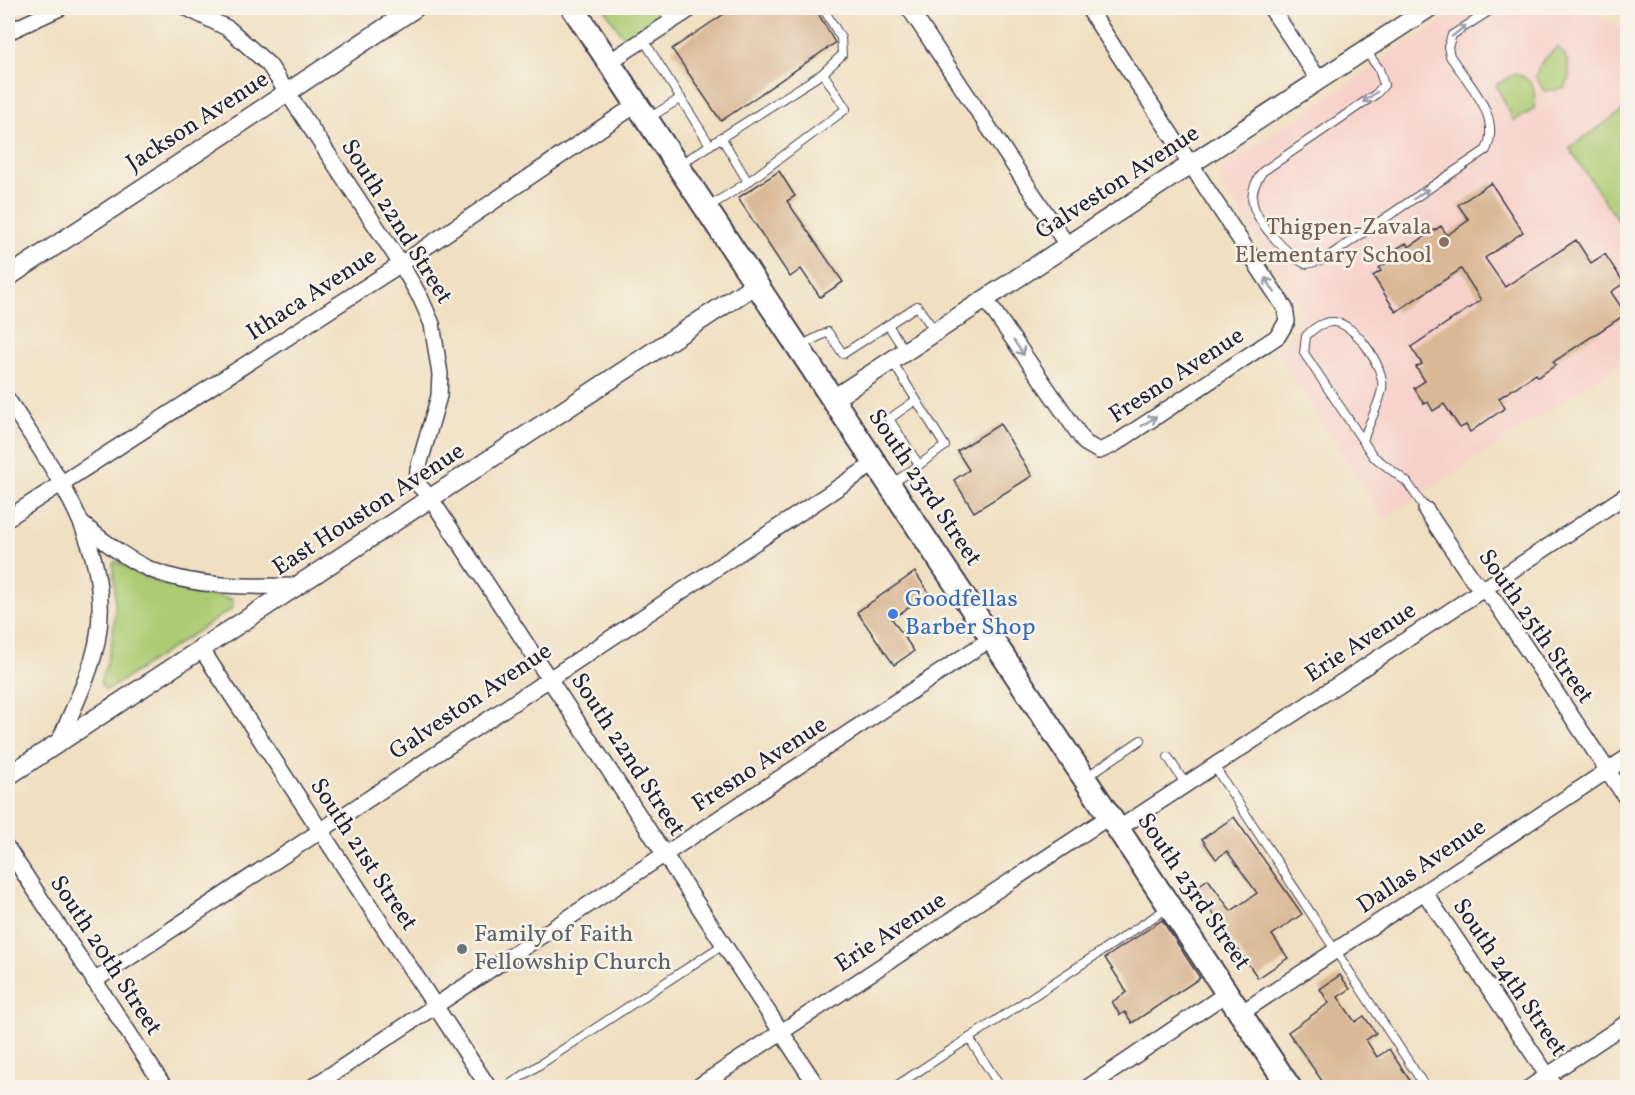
<svg xmlns="http://www.w3.org/2000/svg" width="1635" height="1095" viewBox="0 0 1635 1095" font-family="Vollkorn,serif">
  <rect width="100%" height="100%" fill="#f7f3e8"/>
  <filter id="ink" filterUnits="userSpaceOnUse"><feTurbulence type="fractalNoise" baseFrequency=".0167" numOctaves="2"/><feDisplacementMap in="SourceGraphic" scale="12" xChannelSelector="R" yChannelSelector="G"/><feConvolveMatrix kernelMatrix="1 2 1 2 8 2 1 2 1" color-interpolation-filters="sRGB"/></filter>
  <filter id="wash" filterUnits="userSpaceOnUse"><feTurbulence type="fractalNoise" baseFrequency=".008" numOctaves="4" result="noise"/><feDisplacementMap in="SourceGraphic" scale="24" xChannelSelector="R" yChannelSelector="G"/><feGaussianBlur stdDeviation="1.35" result="paint"/><feColorMatrix in="noise" values="0 0 0 0 0 0 0 0 0 0 0 0 0 0 0 0 0 1.4 0 .05"/><feComposite in="paint" operator="in"/></filter>
  <g filter="url(#wash)">
    <rect width="100%" height="100%" fill="#f0dfc0"/>
    <path fill="#f7d1c9" d="M1461,8h127l31,20 8,-4v336l-243,159 -109,-170 18,-13 7,-12v-21l-80,-122 1,-13z"/>
    <g fill="#accc73" stroke="#677757" stroke-width="1.5">
      <path d="M604,8h69l-48,31z"/>
      <path d="M1557,47c12,8 17,29 7,42l-20,2 -9,-15 6,-13z"/>
      <path d="M1516,73c21,10 19,15 18,36l-20,12 -18,-36z"/>
      <path d="M1627,108v126l-58,-86z"/>
      <path d="M116,561c42,27 69,29 116,38l1,9 -127,83 -6,-9c16,-39 17,-77 13,-118z"/>
    </g>
    <g id="blocks">
      <g fill="#d9b895">
        <path d="M733,8h82l20,35 -114,78 -49,-72z"/>
        <path d="M779,171l16,25 -8,5 56,81 -23,15 -19,-28 -11,8 -52,-79z"/>
        <path d="M1491,183l32,49 -38,26 20,29 71,-47 15,23 14,-9 19,29 -13,9 15,22 -73,48 3,3 -18,12 -2,-3 -37,24 6,10 -35,24 -4,-7 -6,3 -16,-24 -11,7 -5,-9 -4,2 -10,-16 11,-7 -9,-14 6,-3 -11,-17 70,-47 -20,-31 -65,43 -23,-36 8,-5 -2,-3 21,-14 -4,-5 10,-6 3,4 32,-21 6,9 22,-15 -11,-15z"/>
        <path d="M1000,424l32,52 -58,36 -20,-32 15,-10 -12,-19z"/>
        <path d="M915,572l14,21 -37,26 22,32 -20,14 -37,-53z"/>
        <path d="M1234,817l68,97 -30,21 16,23 -30,20 -50,-72 -7,5 -13,-18 20,-14 23,32 26,-18 -30,-42 -11,8 -14,-20z"/>
        <path d="M1162,920l38,58 -68,45 -7,-11 -5,3 -8,-13 15,-10 -22,-34z"/>
        <path d="M1340,975l10,14 -12,8 17,25 9,-6 12,17 -10,7 11,17 12,-8 26,39h-88l-39,-56 41,-29 -9,-14z"/>
      </g>
    </g>
  </g>
  <g filter="url(#ink)">
    <use href="#blocks" fill-opacity="0" stroke="#413e4f" stroke-width="1.5"/>
    <g fill="none" stroke-linecap="round" stroke-linejoin="round">
      <g stroke="#413e4f" stroke-width="10">
        <g id="service">
          <path d="M661,8l9,13"/>
          <path d="M823,8l18,30 1,17 -19,18"/>
          <path d="M643,39l67,106 113,-72 23,36 -98,73"/>
          <path d="M1366,51l13,18 5,16 -8,9 -114,78c-6,9 -12,20 -9,32 5,20 35,52 53,60l17,-4 163,-110c16,-34 -17,-65 -36,-94l-2,-9 4,-12 42,-27"/>
          <path d="M649,118l32,-20"/>
          <path d="M679,165l31,-20"/>
          <path d="M707,208l41,-26 -27,-45"/>
          <path d="M888,325l17,26"/>
          <path d="M800,346l28,-14 15,22 74,-48 18,25"/>
          <path d="M892,361l53,85 -26,19 -30,-46 27,-19"/>
          <path d="M1363,441l-59,-88 2,-17c7,-7 16,-15 28,-14 21,1 52,46 48,67 -3,17 -14,35 -19,52l10,15 34,26 19,28"/>
          <path d="M893,483l26,-18"/>
          <path d="M1168,757l18,28"/>
          <path d="M1214,766l212,322"/>
          <path d="M1086,777l55,-37"/>
          <path d="M969,1038l32,50"/>
          <path d="M504,1088l220,-144"/>
          <path d="M893,1088l276,-181"/>
        </g>
      </g>
      <g stroke="#413e4f" stroke-width="18">
        <g id="minor">
          <path d="M187,8l42,21 40,36 132,199 20,35 11,25 8,50 -1,22 -21,73 -1,14 14,16 387,589"/>
          <path d="M909,8l158,237"/>
          <path d="M1271,8l48,72"/>
          <path d="M8,32l52,-24"/>
          <path d="M609,62l83,-54"/>
          <path d="M986,300l99,143 14,8 14,-6 165,-109 9,-15 -2,-13 -197,-300"/>
          <path d="M8,400c47,72 107,150 89,242 -7,34 -24,66 -37,98"/>
          <path d="M1426,510l47,70 21,20 134,201"/>
          <path d="M8,518l393,-254 236,-160"/>
          <path d="M82,524c21,16 41,33 65,44 45,20 103,19 151,18"/>
          <path d="M200,647l289,441"/>
          <path d="M1118,829l510,-335"/>
          <path d="M8,849l157,239"/>
          <path d="M1425,893l131,195"/>
          <path d="M94,981l781,-518"/>
          <path d="M1241,1013l387,-256"/>
          <path d="M311,1088l681,-450"/>
          <path d="M696,1088l414,-272"/>
          <path d="M1087,1088l140,-95"/>
          <path d="M1529,1088l99,-66"/>
        </g>
      </g>
      <g stroke="#413e4f" stroke-width="21">
        <g id="tertiary">
          <path d="M8,277l407,-269"/>
          <path d="M833,399l596,-391"/>
          <path d="M8,776l748,-492"/>
        </g>
      </g>
      <g stroke="#413e4f" stroke-width="26">
        <path id="primary" d="M573,8l717,1080"/>
      </g>
      <use href="#service" stroke="#fff" stroke-width="8"/>
      <use href="#minor" stroke="#fff" stroke-width="15"/>
      <use href="#tertiary" stroke="#fff" stroke-width="18"/>
      <use href="#primary" stroke="#fff" stroke-width="22"/>
    </g>
    <defs><path id="oneway-shaft" d="M-6 0H5M1.5-3L5.5 0L1.5 3" fill="none" stroke-width="1.6" stroke-linecap="round" stroke-linejoin="round" transform="scale(1.5)"/></defs>
    <g stroke="#9c9ca7">
      <use href="#oneway-shaft" transform="translate(1459 31) rotate(-38)"/>
      <use href="#oneway-shaft" transform="translate(1370 97) rotate(143)"/>
      <use href="#oneway-shaft" transform="translate(1421 194) rotate(-34)"/>
      <use href="#oneway-shaft" transform="translate(1270 285) rotate(-123)"/>
      <use href="#oneway-shaft" transform="translate(1019 348) rotate(55)"/>
      <use href="#oneway-shaft" transform="translate(1149 421) rotate(-33)"/>
    </g>
  </g>
  <circle fill="#8d6e63" stroke="#f7f3e8" stroke-width="2" cx="1444" cy="242" r="6"/>
  <circle fill="#3f7fe0" stroke="#f7f3e8" stroke-width="2" cx="893" cy="614" r="6"/>
  <circle fill="#6b7280" stroke="#f7f3e8" stroke-width="2" cx="462" cy="949" r="6"/>
  <g text-anchor="middle" dominant-baseline="central" stroke-width="5" stroke-linejoin="round" paint-order="stroke">
    <g font-size="24" fill="#22223b" stroke="#f7f3e8">
      <text transform="translate(198 122) rotate(-33)">Jackson Avenue</text>
      <text transform="translate(1118 183) rotate(-33)">Galveston Avenue</text>
      <text transform="translate(396 222) rotate(58)">South 22nd Street</text>
      <text transform="translate(312 295) rotate(-33)">Ithaca Avenue</text>
      <text transform="translate(1177 376) rotate(-33)">Fresno Avenue</text>
      <text transform="translate(924 488) rotate(56)">South 23rd Street</text>
      <text transform="translate(369 510) rotate(-33)">East Houston Avenue</text>
      <text transform="translate(1535 627) rotate(55)">South 25th Street</text>
      <text transform="translate(1361 643) rotate(-33)">Erie Avenue</text>
      <text transform="translate(471 702) rotate(-34)">Galveston Avenue</text>
      <text transform="translate(627 755) rotate(57)">South 22nd Street</text>
      <text transform="translate(760 765) rotate(-33)">Fresno Avenue</text>
      <text transform="translate(363 855) rotate(57)">South 21st Street</text>
      <text transform="translate(1422 867) rotate(-34)">Dallas Avenue</text>
      <text transform="translate(1193 892) rotate(56)">South 23rd Street</text>
      <text transform="translate(891 933) rotate(-33)">Erie Avenue</text>
      <text transform="translate(105 956) rotate(57)">South 20th Street</text>
      <text transform="translate(1509 978) rotate(56)">South 24th Street</text>
    </g>
    <g font-size="24" fill="#785e54" stroke="#f7f3e8" text-anchor="end">
      <text x="1432" y="228">Thigpen-Zavala<tspan x="1432" dy="28">Elementary School</tspan></text>
    </g>
    <g font-size="24" fill="#366cbe" stroke="#f7f3e8" text-anchor="start">
      <text x="905" y="600">Goodfellas<tspan x="905" dy="28">Barber Shop</tspan></text>
    </g>
    <g font-size="24" fill="#5b616d" stroke="#f7f3e8" text-anchor="start">
      <text x="474" y="935">Family of Faith<tspan x="474" dy="28">Fellowship Church</tspan></text>
    </g>
  </g>
  <rect width="1635" height="1095" fill="none" stroke="#f7f3e8" stroke-width="30"/>
</svg>
